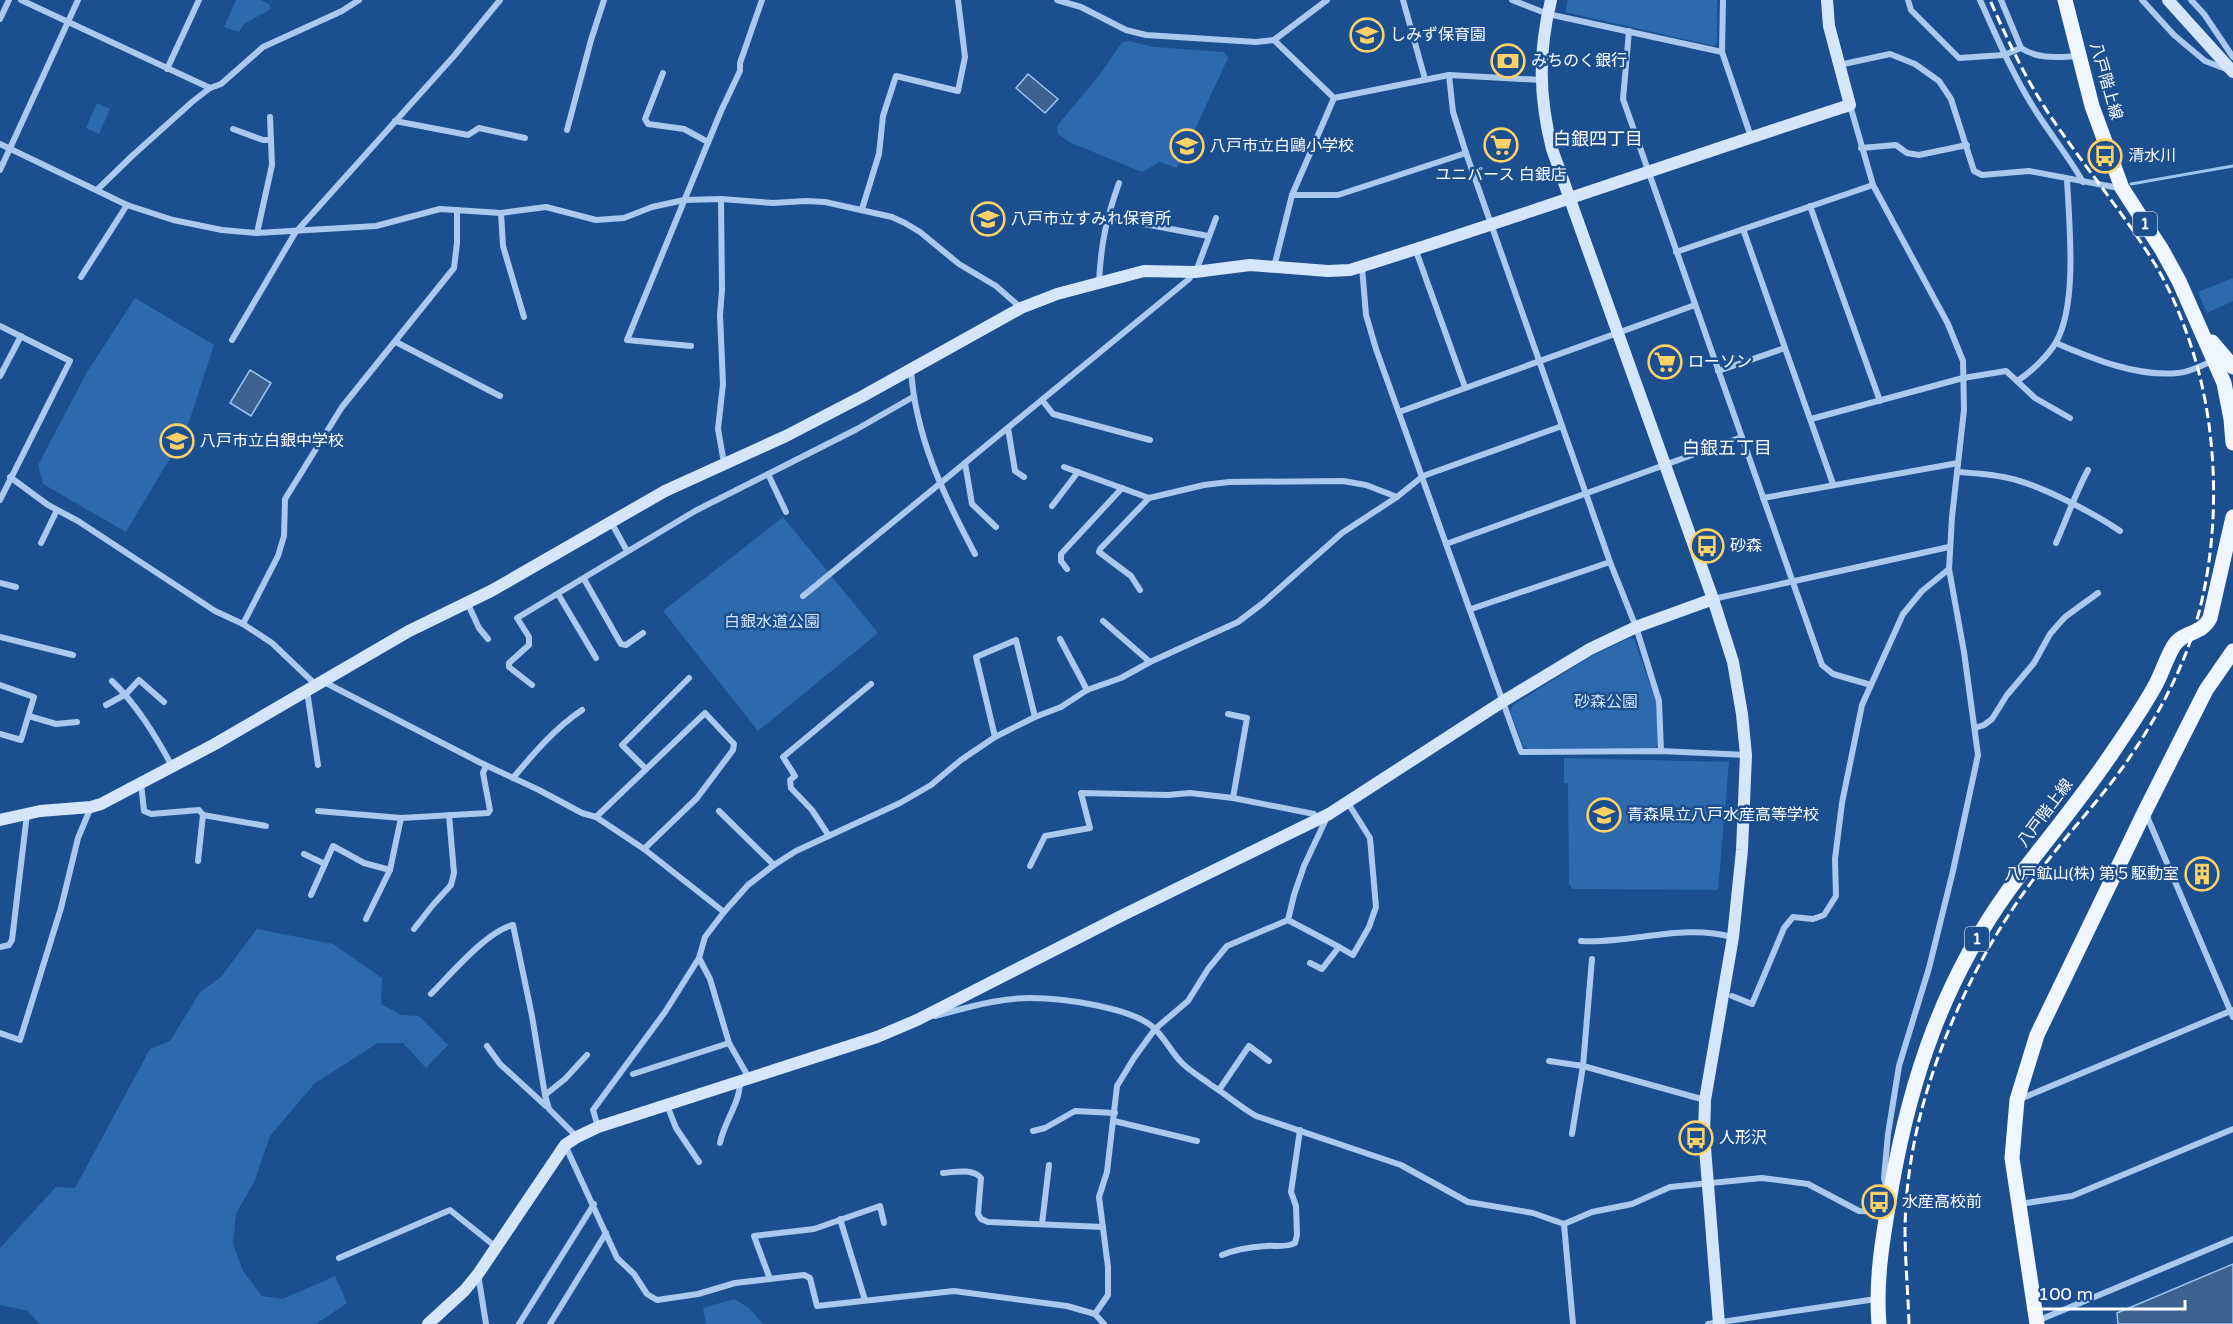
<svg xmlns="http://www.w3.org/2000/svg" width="2233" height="1324" viewBox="0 0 2233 1324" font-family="'Varela Round','Noto Sans JP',sans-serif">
  <rect width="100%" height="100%" fill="#1b4f8f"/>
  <g fill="#2e69ad">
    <path d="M236,0h24l9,4 2,5 -27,15 -5,8 -15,-5z"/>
    <path d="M1568,0h149v43l-3,3 -149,-34z"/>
    <path d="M1129,41l25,6 70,5 4,6 -51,110 -17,-6 -18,10 -73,-30 -11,-8 -1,-8 44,-53 21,-31z"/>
    <path d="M97,103l13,6 -11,25 -13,-6z"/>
    <path d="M2233,278v23l-26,12 -9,-21z"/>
    <path d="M135,298l79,47 -25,77 -8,18 -55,92 -83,-48 -5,-19 48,-91z"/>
    <path d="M783,517l95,116 -120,98 -95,-120z"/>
    <path d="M1630,638l4,1 22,62 2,43 -3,4 -127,1 -5,-3 -13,-36 3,-5 80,-50z"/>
    <path d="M1564,758l165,4 -11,128 -145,-1 -4,-5 -1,-101h-4z"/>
    <path d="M257,929l76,15 49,34 -1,26 20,11 18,1 29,29 -22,23 -23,-25h-25l-63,40 -45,53 -15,44 -19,34 -3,29 10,28 19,25 21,3 52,-23 12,27 -31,21h-277l-11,-13 -28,-6v-57l56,-61 19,1 75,-139 20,-8 30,-49 21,-15z"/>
    <path d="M734,1299l15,9 14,16h-57l-3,-16z"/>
  </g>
  <g fill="#3c6290" stroke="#9cc4f0" stroke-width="1.5">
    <path d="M1028,74l30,25 -13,14 -29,-25z"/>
    <path d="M250,370l21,13 -20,33 -21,-13z"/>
    <path d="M2233,1264v60h-115l-1,-11z"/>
  </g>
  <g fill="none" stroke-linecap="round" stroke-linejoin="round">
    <path stroke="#9cc4f0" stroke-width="3" d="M2131,184l102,-18"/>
    <g stroke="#a9c9ee" stroke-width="6">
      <path d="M21,0l189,88"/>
      <path d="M1057,0l24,7 45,23 20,5 110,7 18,-2 53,-40"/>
      <path d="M1403,0l22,79"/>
      <path d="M1512,0l36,14 174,38"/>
      <path d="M1723,0l-1,52 29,85"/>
      <path d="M1908,0l3,10 48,48 45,-3 17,-7c18,12 37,9 58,8"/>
      <path d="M1980,0c18,40 35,80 59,116 15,23 31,43 44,66"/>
      <path d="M2001,0l20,48"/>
      <path d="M2142,0l32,35 31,26 21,8"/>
      <path d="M2191,0l13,14 29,43"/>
      <path d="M0,19l9,-19"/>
      <path d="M1629,31l-6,68 199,566 11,9 38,11"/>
      <path d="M1274,40l60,58 -42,97 -18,72"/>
      <path d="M1839,65l51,-11 25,10 24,17 12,18 23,72 8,4 47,-4 90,17"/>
      <path d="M167,69l32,-69"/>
      <path d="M663,73l-18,46 3,5 36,5 24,13"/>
      <path d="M1449,75l4,37 13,41 144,409 26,65 23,74 2,50"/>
      <path d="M1334,98l115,-23 92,5"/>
      <path d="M1850,105l23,80 75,139 15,37 1,49 -12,107 -3,52 15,83 14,103 -25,116 -24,97 -30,98 -11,68 -4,44 3,11"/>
      <path d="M395,121l73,14 11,-7 46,10"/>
      <path d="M233,129l30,11h8"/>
      <path d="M567,130l24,-90 13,-40"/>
      <path d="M0,144l127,61 46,15 49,10 35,3 119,-7 64,-17 61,4 45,-6 50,13 28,-2 28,-11 32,-7 37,-1 52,4 33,-2 19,1 67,15 13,6 15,9 39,32 37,22 25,22"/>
      <path d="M1861,148l35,-3 11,8 12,2 48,-10"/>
      <path d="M0,170l78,-170"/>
      <path d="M97,190l35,-34 60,-54 18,-14 11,-4 42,-37 79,-36 17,-11"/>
      <path d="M1292,195h46l128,-42"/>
      <path d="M721,199l1,91 -2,25 3,69 -5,45 6,34"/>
      <path d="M1810,206l70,195"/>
      <path d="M862,209l17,-55 4,-38 13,-40 62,15 7,-34 -7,-57"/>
      <path d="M501,213l2,33 21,71"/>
      <path d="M1107,217l101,19"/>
      <path d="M1743,229l90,255"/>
      <path d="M257,233l15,-68 -2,-48"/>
      <path d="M1416,251l49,136"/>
      <path d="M1676,252l197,-67"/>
      <path d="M1362,267l4,48 10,34 70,195"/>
      <path d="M81,277l46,-72"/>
      <path d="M1099,282c2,-38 7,-63 20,-99"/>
      <path d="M0,326l70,35 -70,139"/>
      <path d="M232,340l63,-107 159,-177 46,-56"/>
      <path d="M396,342l104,54"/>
      <path d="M2056,343c37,16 81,34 122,30 12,-1 24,-8 35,-12"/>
      <path d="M691,346l-64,-6 94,-229 19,-40v-8l22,-63"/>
      <path d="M911,369c4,67 33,127 64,185"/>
      <path d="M1718,371l67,-23"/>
      <path d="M0,376l21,-40"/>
      <path d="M2017,381l18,17 35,20"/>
      <path d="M1042,400l11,14 97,26"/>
      <path d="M1399,412l296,-107"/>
      <path d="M1811,419l152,-41 43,-7 11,10c13,-8 32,-26 39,-39 22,-38 13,-120 11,-163"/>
      <path d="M1008,428l7,43 9,6"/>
      <path d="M1742,437l-296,107 75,208 140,-1 85,4"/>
      <path d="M965,463l7,41 24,23"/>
      <path d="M1064,467l85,31 55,-13 25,-3 114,-1 23,4 31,12"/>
      <path d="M1957,472c17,1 34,2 51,6 30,6 86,35 112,53"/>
      <path d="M768,474l18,38"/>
      <path d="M10,477l38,28 30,16 137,90 28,13 29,19 43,41"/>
      <path d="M1763,498l195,-35"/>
      <path d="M1052,506l26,-34"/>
      <path d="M611,522l16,29"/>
      <path d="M41,543l16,-33"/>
      <path d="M2056,543c11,-25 19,-49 32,-73"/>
      <path d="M1067,569l-6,-8v-7l61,-66"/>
      <path d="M584,579l37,65 5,1 17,-12"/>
      <path d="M0,583l16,4"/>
      <path d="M1140,590l-9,-14 -32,-24 1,-3 49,-51"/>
      <path d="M558,594l38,64"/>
      <path d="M803,596l386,-317 9,-13 18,-48"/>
      <path d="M1713,599l236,-52"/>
      <path d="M467,602l12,26 9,11"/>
      <path d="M1471,609l139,-47"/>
      <path d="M1103,621l47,41"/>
      <path d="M243,624l35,-68 6,-20 1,-37 57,-92 112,-139 3,-25v-33"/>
      <path d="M0,637l73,18"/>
      <path d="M1060,639l27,51"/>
      <path d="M112,681c25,24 43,54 60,85"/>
      <path d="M324,682l155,80 60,28 43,23 14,4 48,32 80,63"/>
      <path d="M0,685l34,12 -13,43 -21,-6"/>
      <path d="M532,685l-23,-18v-4l20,-18v-8l-12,-19 178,-107 162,-82 56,-32"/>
      <path d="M307,691l11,74"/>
      <path d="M106,705l20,-11 13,-14 25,22"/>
      <path d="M1228,714l19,4 -14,80"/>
      <path d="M29,716l27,8 21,-2"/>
      <path d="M1975,728l9,-3 8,-6 15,-24 27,-32 16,-29 15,-17 33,-24"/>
      <path d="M995,737l-19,-80 40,-17 19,77"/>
      <path d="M646,769l-24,-24 67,-67"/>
      <path d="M513,778c21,-25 42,-50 69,-68"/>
      <path d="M141,783l3,28 7,3 48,-4 4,5 -5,46"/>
      <path d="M318,811l83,7 87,-5 2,-3 -7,-37 3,-7"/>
      <path d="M719,811l55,54"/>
      <path d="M2146,814l87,203"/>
      <path d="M203,815l63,11"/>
      <path d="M596,817l109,-104 29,31 -1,6 -36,48 -53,51"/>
      <path d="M829,836l-17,-26 -21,-22 -1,-8 5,-4 -12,-19 88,-73"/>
      <path d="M304,854l21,10"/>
      <path d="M1030,866l15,-30 45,-8 -9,-35 87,2 22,-2 43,5 81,16 4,5"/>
      <path d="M311,895l22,-49 31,17 26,7 11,-52"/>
      <path d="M366,919l24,-49"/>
      <path d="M1288,920l51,27"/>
      <path d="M414,929l18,-23 19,-21 3,-12 -5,-58"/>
      <path d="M1581,941c50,3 102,-18 151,-4"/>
      <path d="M0,947l9,-2 3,-5 15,-126"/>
      <path d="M1310,963l12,6 17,-22 14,8 16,-28 7,-20 -6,-69 -22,-35"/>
      <path d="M431,994c20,-20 56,-63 82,-69l19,91 13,79 4,14 28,28"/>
      <path d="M1732,996l20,8 32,-76 9,-11 20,2 11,-4 12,-19 -1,-37 7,-56 20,-98 41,-91 19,-23 27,-22"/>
      <path d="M935,1016c31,-8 63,-18 95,-18 32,0 99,9 123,29 12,11 18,25 29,36 8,8 20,15 29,22 16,10 29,22 45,31l145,49 67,37 65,11 31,11 28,-12 40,-8 38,-17 92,-9 46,6 51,27 27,1"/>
      <path d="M0,1033l20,7 41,-132 17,-70 13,-31"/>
      <path d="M487,1046l13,18 46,42"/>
      <path d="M1549,1061l34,5 122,34"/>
      <path d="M633,1074l96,-31"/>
      <path d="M749,1078l-20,-35 -19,-64 -11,-21 6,-21 19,-25 24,-27 26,-20 22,-14 104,-48 31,-18 30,-25 34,-23 40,-20 26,-10 26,-17 34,-12 29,-16 88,-40 25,-19 79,-70 55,-36 26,-21 139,-50"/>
      <path d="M1219,1090l30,-44 20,15"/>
      <path d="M545,1095l20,-16 22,-24"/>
      <path d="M2020,1099l213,-89"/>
      <path d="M667,1105l9,23 23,34"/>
      <path d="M1114,1121l83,20"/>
      <path d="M598,1127l-5,-17 72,-98 34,-54"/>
      <path d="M1033,1131l12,-3 30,-17 40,2"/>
      <path d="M1572,1134l11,-68 9,-107"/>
      <path d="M720,1143c4,-21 20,-40 20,-61"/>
      <path d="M565,1145l52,113 17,16 13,20 10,6 41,-6 37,-11 69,-8 6,3 7,28 137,-15 113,15 28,8 9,10"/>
      <path d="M943,1173c12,-1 29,-5 38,5l-3,36 3,5 7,3 115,5"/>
      <path d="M2020,1204l52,-8 161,-67"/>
      <path d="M840,1219l25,81"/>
      <path d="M1042,1224l7,-59"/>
      <path d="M1564,1224l9,100"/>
      <path d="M1222,1255c14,-6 29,-8 44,-9 9,-1 20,2 29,-3l2,-8 -1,-29 -5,-14 9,-62"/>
      <path d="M339,1258l111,-48 46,37"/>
      <path d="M478,1274l8,50"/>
      <path d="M770,1279l-16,-43 60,-7 66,-23 4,17"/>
      <path d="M1095,1314l13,-19v-28l-9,-70 8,-25 10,-86 17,-28 21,-29 33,-28 20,-32 19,-23 61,-26 6,-25 10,-29 24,-51"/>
      <path d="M2037,1321l196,-82"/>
      <path d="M519,1324l75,-120"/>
      <path d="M550,1324l56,-91"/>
      <path d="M1708,1324l168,-25"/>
    </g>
    <g stroke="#d6e6fa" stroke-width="12">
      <path d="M1551,0c-13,53 -12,97 1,149l161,450 20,63 9,52 4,41 -4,95 -9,87 -28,163 -1,35 15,189"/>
      <path d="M2168,0l65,72"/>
      <path d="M0,820l40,-9 51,-4 10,-3 114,-60 194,-113 82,-40 174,-100 121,-55 77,-40 158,-88 36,-14 87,-23 51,1 55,-7 78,6 22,-1c167,-52 332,-111 500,-165l-21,-79 -2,-26"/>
      <path d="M428,1324l36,-33 14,-17 87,-129 12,-8 21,-10 279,-90 40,-17 204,-104 208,-102 173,-112 88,-53 46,-22 77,-28"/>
    </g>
    <g stroke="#f0f6ff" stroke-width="15">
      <path d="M2065,0l27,106 30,82 40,62 17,31 45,102 7,36 2,24"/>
      <path d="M2212,342l21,25"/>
      <path d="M1879,1324c-4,-47 5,-93 13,-140 19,-107 52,-204 116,-293 34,-46 72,-90 104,-138 15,-22 31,-45 44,-69 6,-11 10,-25 17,-37 10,-17 28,-11 37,-29l23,-101"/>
      <path d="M2037,1324l-25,-166 5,-58 20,-65 108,-224 61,-121 27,-39"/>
    </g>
    <path stroke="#fff" stroke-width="3" stroke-dasharray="10 4.5" stroke-linecap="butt" d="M1909,1324c-1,-32 -4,-64 -4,-95 1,-79 23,-156 56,-227 23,-51 53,-99 88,-143 24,-31 51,-60 74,-92 24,-34 45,-70 61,-109 35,-87 38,-198 14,-289 -10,-36 -25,-76 -45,-108 -31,-50 -69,-95 -102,-144 -25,-37 -43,-76 -61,-117"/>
  </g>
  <defs>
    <g id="school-ring" transform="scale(1.725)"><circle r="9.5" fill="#1b4f8f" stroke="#ffd166" stroke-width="1.5"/><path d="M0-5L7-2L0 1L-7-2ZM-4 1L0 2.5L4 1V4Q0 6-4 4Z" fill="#ffd166"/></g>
    <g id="bank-ring" transform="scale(1.725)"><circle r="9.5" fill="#1b4f8f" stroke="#ffd166" stroke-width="1.5"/><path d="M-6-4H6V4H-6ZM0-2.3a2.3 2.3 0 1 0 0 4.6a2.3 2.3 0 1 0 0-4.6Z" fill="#ffd166"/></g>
    <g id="supermarket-ring" transform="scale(1.725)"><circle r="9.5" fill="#1b4f8f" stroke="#ffd166" stroke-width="1.5"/><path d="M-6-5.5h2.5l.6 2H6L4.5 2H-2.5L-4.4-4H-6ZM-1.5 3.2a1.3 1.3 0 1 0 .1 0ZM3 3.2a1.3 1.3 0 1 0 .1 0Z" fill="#ffd166"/></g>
    <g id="bus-ring" transform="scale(1.725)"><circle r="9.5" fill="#1b4f8f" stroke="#ffd166" stroke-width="1.5"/><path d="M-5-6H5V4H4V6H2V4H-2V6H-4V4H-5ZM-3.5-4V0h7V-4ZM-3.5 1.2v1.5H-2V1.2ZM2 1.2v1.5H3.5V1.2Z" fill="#ffd166"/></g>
    <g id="building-ring" transform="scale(1.725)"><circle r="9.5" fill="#1b4f8f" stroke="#ffd166" stroke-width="1.5"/><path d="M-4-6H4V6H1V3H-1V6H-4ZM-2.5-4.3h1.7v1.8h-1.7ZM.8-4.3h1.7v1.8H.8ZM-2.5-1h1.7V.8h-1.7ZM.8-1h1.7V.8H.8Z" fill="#ffd166"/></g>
  </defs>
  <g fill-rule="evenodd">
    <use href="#school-ring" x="1367" y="35"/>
    <use href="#bank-ring" x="1508" y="61"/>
    <use href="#supermarket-ring" x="1501" y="145"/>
    <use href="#school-ring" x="1187" y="146"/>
    <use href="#bus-ring" x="2105" y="156"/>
    <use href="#school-ring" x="988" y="219"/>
    <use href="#supermarket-ring" x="1665" y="362"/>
    <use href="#school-ring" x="177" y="441"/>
    <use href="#bus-ring" x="1707" y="546"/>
    <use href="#school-ring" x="1604" y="815"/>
    <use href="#building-ring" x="2202" y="874"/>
    <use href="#bus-ring" x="1696" y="1138"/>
    <use href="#bus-ring" x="1879" y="1202"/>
  </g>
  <g text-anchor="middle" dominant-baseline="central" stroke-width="5" stroke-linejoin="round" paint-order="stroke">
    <g fill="#1b4f8f" stroke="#bbcadd" stroke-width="1.5">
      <rect x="2133" y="212" width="24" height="24" rx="4.5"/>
      <rect x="1965" y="927" width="24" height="24" rx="4.5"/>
    </g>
    <g font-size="15" font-weight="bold" fill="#fff">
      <text x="2145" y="224">1</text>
      <text x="1977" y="939">1</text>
    </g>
    <g font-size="16" fill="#fff" stroke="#1b4f8f" text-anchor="start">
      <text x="1390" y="35">しみず保育園</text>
      <text x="1531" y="61">みちのく銀行</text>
      <text x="1210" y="146">八戸市立白鷗小学校</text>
      <text x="2128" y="156">清水川</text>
      <text x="1501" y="175" text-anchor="middle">ユニバース 白銀店</text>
      <text x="1011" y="219">八戸市立すみれ保育所</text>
      <text x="1688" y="362">ローソン</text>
      <text x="200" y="441">八戸市立白銀中学校</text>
      <text x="1730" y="546">砂森</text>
      <text x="1627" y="815">青森県立八戸水産高等学校</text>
      <text x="2179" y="874" text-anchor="end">八戸鉱山(株) 第５駆動室</text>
      <text x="1719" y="1138">人形沢</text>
      <text x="1902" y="1202">水産高校前</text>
    </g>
    <g font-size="16" fill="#fff" stroke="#1b4f8f">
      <text transform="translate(2106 81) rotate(74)">八戸階上線</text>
      <text transform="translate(2045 813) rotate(-53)">八戸階上線</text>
    </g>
    <g font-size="16" fill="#cfe3fa" stroke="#1b4f8f">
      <text x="772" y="622">白銀水道公園</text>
      <text x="1606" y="702">砂森公園</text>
    </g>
    <g font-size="18" fill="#fff" stroke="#1b4f8f">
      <text x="1598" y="139">白銀四丁目</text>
      <text x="1727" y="448">白銀五丁目</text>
    </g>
  </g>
  <path d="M2029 1300v9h156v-9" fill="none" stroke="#ffffff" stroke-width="3"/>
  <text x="2038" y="1300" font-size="18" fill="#ffffff" stroke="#1b4f8f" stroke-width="4.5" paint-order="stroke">100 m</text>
</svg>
